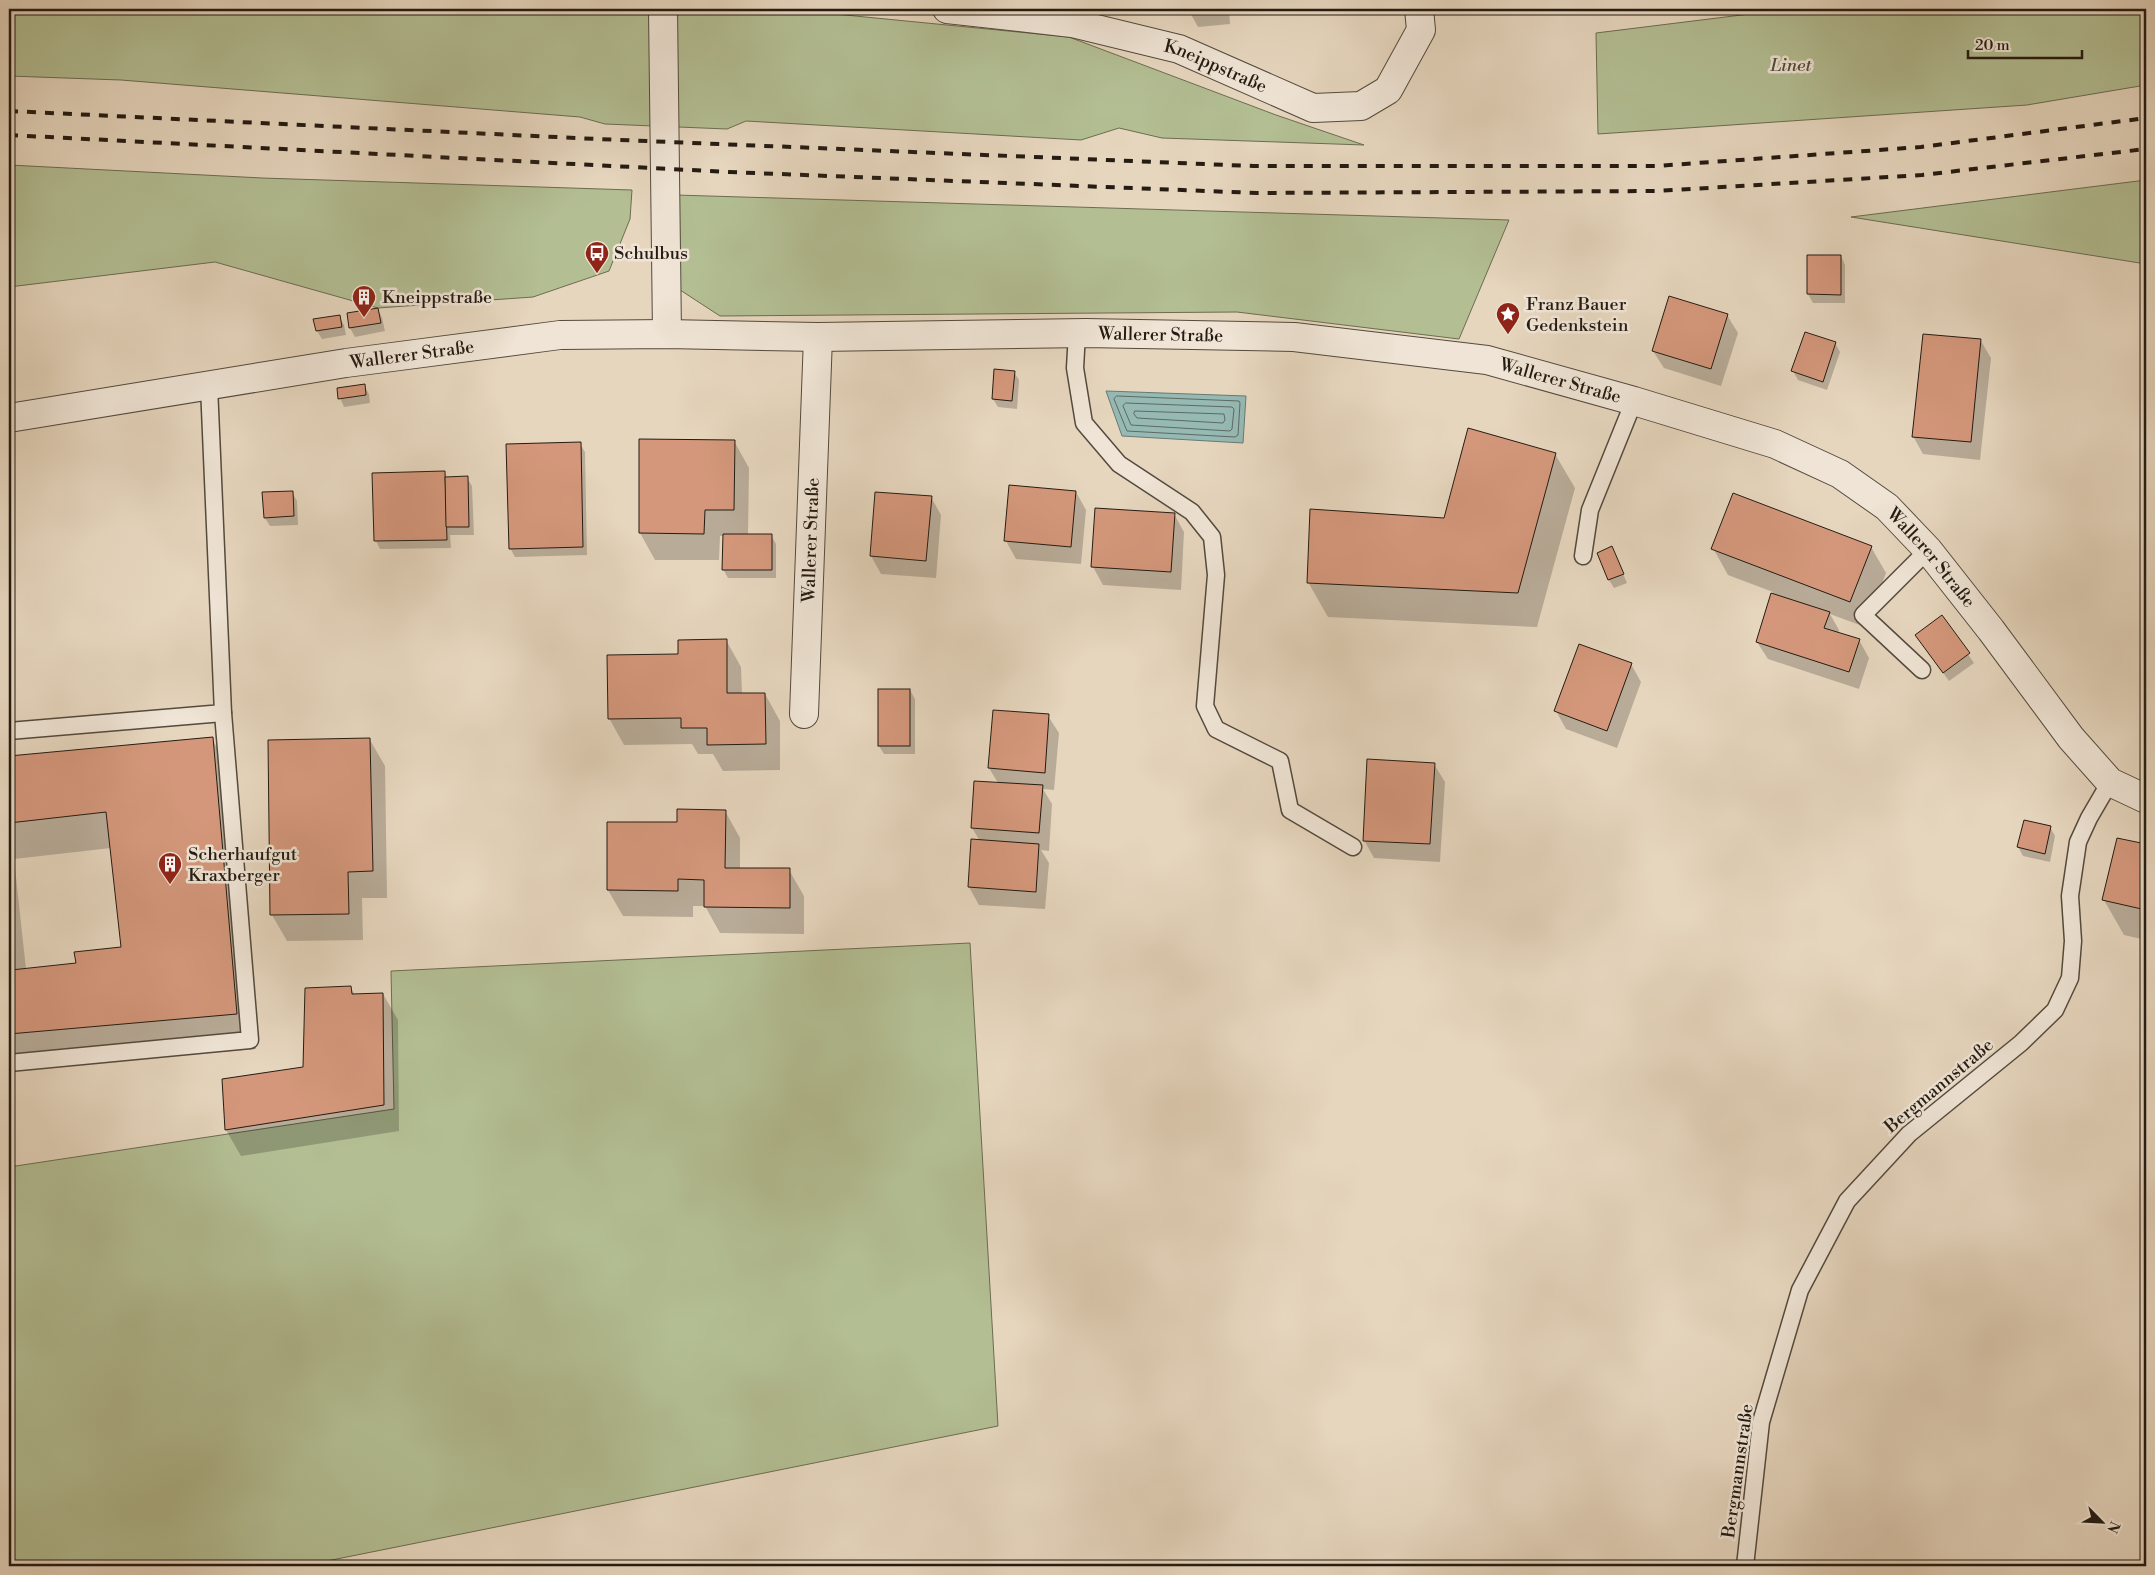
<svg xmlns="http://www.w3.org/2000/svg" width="2155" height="1575" viewBox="0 0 2155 1575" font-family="'Libre Bodoni',serif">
  <rect width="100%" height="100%" fill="#e6d6be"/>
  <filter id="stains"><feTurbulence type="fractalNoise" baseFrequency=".004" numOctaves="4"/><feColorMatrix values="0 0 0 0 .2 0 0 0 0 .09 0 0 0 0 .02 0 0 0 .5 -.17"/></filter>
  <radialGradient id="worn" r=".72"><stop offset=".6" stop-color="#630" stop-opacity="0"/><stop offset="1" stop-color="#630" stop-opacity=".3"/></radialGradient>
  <g fill="#b3be93" stroke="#6c6c52">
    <path d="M9,9h775l285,28 207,78 88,30 -202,-7 -43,-10 -38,12 -335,-19 -19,8 -122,-5 -25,-7 -459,-37 -112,-4z"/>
    <path d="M1790,9h356v76l-119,20 -429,29 -2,-101z"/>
    <path d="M9,165l253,13 370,12 -2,29 -21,52 -76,26 -155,11 -163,-46 -206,25z"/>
    <path d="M2146,180v84l-295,-47z"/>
    <path d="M675,195l834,25 -50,119 -222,-27 -517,4 -43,-28z"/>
    <path d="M970,943l28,483 -696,140h-293v-399l385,-58 -3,-138z"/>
  </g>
  <path fill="#96b9b4" stroke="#687a73" d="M1106,391l140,5 -3,47 -121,-7z"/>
  <g fill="#0003" fill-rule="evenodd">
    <path d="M1141,9h27l-25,2z"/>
    <path d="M1188,9h41l1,15 -32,3z"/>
    <path d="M1808,256h33l4,9v38h-32l-5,-9z"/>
    <path d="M378,309l4,9 3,13 -30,6 -5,-9 -2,-14z"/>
    <path d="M1727,315l11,18 -17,53 -57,-18 -11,-17z"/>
    <path d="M339,316l5,9 2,10 -24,4 -5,-8z"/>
    <path d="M1981,341l10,17 -11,102 -57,-6 -10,-18z"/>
    <path d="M1835,343l5,9 -13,38 -29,-10 -5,-9z"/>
    <path d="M1014,372l5,8 -2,29 -19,-2 -5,-8z"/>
    <path d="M364,385l5,9 1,9 -26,4 -4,-9z"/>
    <path d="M641,440l93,1 15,27 -1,67h23l5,9v34h-48l-5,-9 1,-33h-4l-1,24h-64l-15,-27z"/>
    <path d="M580,444l5,8 2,103 -72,2 -5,-9z"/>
    <path d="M1555,454l20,34 -38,139 -209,-10 -20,-35 137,-63z"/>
    <path d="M444,472l3,6h20l5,8 2,49h-24l1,13 -71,1 -4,-8z"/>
    <path d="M1010,487l66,5 10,18 -5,54 -65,-5 -10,-18z"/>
    <path d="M292,492l5,9 1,24 -28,1 -5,-8z"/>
    <path d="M931,497l10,18 -5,63 -55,-4 -10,-18z"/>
    <path d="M1174,514l10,18 -3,58 -78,-5 -10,-18z"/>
    <path d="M1871,547l15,26 -21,54 -35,-13 9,16 -1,4 21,6 10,18 -10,31 -91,-30 -11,-17 16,-50 -45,-17 -15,-27z"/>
    <path d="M1612,548l15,35 -13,5 -5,-8z"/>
    <path d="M1942,617l32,46 -25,18 -27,-37z"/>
    <path d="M726,640l15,27 1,27h23l15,27v49l-57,1 -10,-17h-15l-6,-10 -68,1 -15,-27z"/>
    <path d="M1631,664l10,18 -24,66 -51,-19 -10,-18z"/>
    <path d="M910,690l5,9v55h-31l-5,-8z"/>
    <path d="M1048,716l11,17 -5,57 -11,-1 9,15 -3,47 -8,-1 8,13 -4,46 -66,-4 -10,-18 11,-46 -8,-13 26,-45 -9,-15z"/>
    <path d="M212,739l20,34 24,276 -247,21v-313zM111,848l11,100 -45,16 -51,5 -12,-110z"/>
    <path d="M370,740l15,26 2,132h-25l1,42 -76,1 -15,-26z"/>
    <path d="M1434,764l11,18 -5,80 -66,-4 -10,-18z"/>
    <path d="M725,811l15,27v31l49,1 15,26v38l-84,-1 -15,-27h-12v11l-70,-1 -15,-26 1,-67h69z"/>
    <path d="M2050,827l5,9 -5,26 -27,-6 -5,-9z"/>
    <path d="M2118,839l28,7v94l-22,-5 -20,-35z"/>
    <path d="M350,987l5,8 28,-1 15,26 1,111 -158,25 -15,-26 -2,-50 81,-12z"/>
  </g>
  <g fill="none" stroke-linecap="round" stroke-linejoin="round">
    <g stroke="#5d6a63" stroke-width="1">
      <path d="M1117,396l122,5 1,2 -2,32 -3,2 -108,-6 -13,-32z"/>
      <path d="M1126,403l106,4 2,2 -2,20 -2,2 -99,-6 -8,-19z"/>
      <path d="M1135,411l89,3 1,6 -2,3 -86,-5 -3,-4z"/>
    </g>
  </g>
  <g fill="#d4977b" stroke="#241b12">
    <path d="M1807,255h34v40l-34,-1z"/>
    <path d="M1669,296l59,18 -17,55 -59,-18z"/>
    <path d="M378,308l3,15 -32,5 -2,-15z"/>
    <path d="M340,315l2,12 -26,4 -3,-12z"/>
    <path d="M1805,332l31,10 -13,40 -32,-11z"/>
    <path d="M1923,334l58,5 -10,103 -59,-5z"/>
    <path d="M994,369l21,2 -3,30 -20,-2z"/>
    <path d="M365,384l1,11 -28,4 -1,-11z"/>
    <path d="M1468,428l88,25 -38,140 -211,-10 3,-74 134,9z"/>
    <path d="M639,439l96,1 -1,70h-29l-1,24 -65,-1z"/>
    <path d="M581,442l2,105 -74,2 -3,-105z"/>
    <path d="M445,471l2,69 -73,1 -2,-68z"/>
    <path d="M468,476l1,51h-23l-1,-50z"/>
    <path d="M1009,485l67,6 -5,56 -67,-6z"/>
    <path d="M293,491l1,25 -30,2 -2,-26z"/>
    <path d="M875,492l57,4 -6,65 -56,-5z"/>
    <path d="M1733,493l139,53 -22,56 -139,-53z"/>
    <path d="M1095,508l80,5 -4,59 -80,-5z"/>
    <path d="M723,534h49v36h-50z"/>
    <path d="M1612,546l12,28 -16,6 -11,-27z"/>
    <path d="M1771,593l59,19 -6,16 36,11 -11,33 -93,-30z"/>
    <path d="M1942,615l28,38 -27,20 -28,-38z"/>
    <path d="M727,639v54h38l1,51 -59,1v-17h-26v-10l-73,1 -1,-64 71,-1v-14z"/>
    <path d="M1579,644l53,19 -25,68 -53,-20z"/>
    <rect x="878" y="689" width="32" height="57"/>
    <path d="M993,710l56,4 -4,59 -57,-5z"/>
    <path d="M213,737l24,277 -228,20v-81l2,17 65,-7 -2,-11 47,-5 -15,-135 -97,11v-67z"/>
    <path d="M370,738l3,133 -25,1 1,42 -79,1 -2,-175z"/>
    <path d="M1367,759l68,4 -5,81 -67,-3z"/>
    <path d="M974,781l69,4 -4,48 -68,-5z"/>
    <path d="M677,809l49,1 -1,58h65v40l-86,-1v-27l-26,-1v12l-71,-1v-68h70z"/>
    <path d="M2024,820l27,6 -6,28 -28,-7z"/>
    <path d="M2117,838l29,6v66l-44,-10z"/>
    <path d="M971,839l68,5 -3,48 -68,-5z"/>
    <path d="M351,986l1,8 31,-1 1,112 -159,25 -3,-51 81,-12 2,-79z"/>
  </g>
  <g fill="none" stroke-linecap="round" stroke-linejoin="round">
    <g stroke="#544a3d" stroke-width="19">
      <g id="service">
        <path d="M1077,333l-2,35 9,55 35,41 73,48 20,25 4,38 -11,131 11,23 64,32 10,49 63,37"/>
        <path d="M1583,556l7,-46 44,-109"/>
        <path d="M1922,670l-59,-55 65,-65"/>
        <path d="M9,731l214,-18 -14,-327"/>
        <path d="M9,1063l241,-23 -27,-327"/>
        <path d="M1745,1566l16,-144 39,-132 47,-89 62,-67 112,-91 34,-33 15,-32 3,-37 -3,-45 8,-54 11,-24 21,-36"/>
      </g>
    </g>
    <g stroke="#544a3d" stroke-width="30">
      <g id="minor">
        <path d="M663,9l4,325"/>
        <path id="s1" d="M947,9l125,14 107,26 134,59 48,-2 27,-16 33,-60 -2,-21"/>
        <path id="s2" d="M804,714l14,-377"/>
      </g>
    </g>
    <g stroke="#544a3d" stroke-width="30">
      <g id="tertiary">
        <path id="s3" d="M9,418l337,-55 214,-28 107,-1 151,3 268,-4 208,4 193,23 147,41 141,43 65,30 47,33 41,43 63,80 80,108 39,44 36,17"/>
      </g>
    </g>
    <use href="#service" stroke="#efe4d5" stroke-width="16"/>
    <use href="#minor" stroke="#efe4d5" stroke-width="28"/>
    <use href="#tertiary" stroke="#efe4d5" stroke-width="28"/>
    <g stroke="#241b12" stroke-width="4" stroke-dasharray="9 9" stroke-linecap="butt">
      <path d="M9,111l588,28 656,27h403l265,-19 225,-29"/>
      <path d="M9,135l720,37 528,21 400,-2 265,-16 224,-26"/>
    </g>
  </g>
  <defs>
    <g id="bus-pin" transform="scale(1.25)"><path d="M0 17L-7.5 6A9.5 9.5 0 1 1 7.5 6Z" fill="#8f2418" stroke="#efe4d5"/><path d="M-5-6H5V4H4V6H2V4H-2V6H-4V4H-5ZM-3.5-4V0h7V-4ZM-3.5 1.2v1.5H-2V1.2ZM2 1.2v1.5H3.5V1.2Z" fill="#fff"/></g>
    <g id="building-pin" transform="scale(1.25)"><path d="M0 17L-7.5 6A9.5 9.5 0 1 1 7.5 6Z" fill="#8f2418" stroke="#efe4d5"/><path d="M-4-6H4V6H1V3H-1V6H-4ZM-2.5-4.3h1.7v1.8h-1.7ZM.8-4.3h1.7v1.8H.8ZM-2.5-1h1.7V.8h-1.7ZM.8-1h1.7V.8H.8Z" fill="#fff"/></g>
    <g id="sight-pin" transform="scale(1.25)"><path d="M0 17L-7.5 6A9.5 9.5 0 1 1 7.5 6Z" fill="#8f2418" stroke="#efe4d5"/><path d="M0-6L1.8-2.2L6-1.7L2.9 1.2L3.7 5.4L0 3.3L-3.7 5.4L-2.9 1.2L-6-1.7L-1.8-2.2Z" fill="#fff"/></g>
  </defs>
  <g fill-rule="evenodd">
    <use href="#bus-pin" x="597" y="253"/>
    <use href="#building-pin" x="364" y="297"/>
    <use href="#sight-pin" x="1508" y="314"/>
    <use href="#building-pin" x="170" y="864"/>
  </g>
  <g text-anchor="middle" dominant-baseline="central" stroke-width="5" stroke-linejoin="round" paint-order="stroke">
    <g font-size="18" font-style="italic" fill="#4f4c39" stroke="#efe4d5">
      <text x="1791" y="65">Linet</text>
    </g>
    <g font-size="18" fill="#241b12" stroke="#efe4d5">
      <text stroke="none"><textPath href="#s1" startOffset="276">Kneippstraße</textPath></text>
      <text stroke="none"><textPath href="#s3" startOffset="1158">Wallerer Straße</textPath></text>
      <text stroke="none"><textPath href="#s3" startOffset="408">Wallerer Straße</textPath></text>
      <text stroke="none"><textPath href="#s3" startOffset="1562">Wallerer Straße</textPath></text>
      <text stroke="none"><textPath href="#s2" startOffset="174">Wallerer Straße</textPath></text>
      <text stroke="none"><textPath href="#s3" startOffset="1982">Wallerer Straße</textPath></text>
      <text transform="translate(1939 1086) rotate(-40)">Bergmannstraße</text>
      <text transform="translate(1738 1471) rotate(-82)">Bergmannstraße</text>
    </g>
    <g font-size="18" fill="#241b12" stroke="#efe4d5" text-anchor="start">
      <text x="614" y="253">Schulbus</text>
      <text x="382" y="297">Kneippstraße</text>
      <text x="1526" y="304">Franz Bauer<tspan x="1526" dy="21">Gedenkstein</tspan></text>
      <text x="188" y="854">Scherhaufgut<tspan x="188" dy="21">Kraxberger</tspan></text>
    </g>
  </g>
  <rect width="2155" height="1575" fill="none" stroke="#e6d6be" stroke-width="30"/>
  <rect x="10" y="10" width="2135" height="1555" fill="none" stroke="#241b12" stroke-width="2.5"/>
  <rect x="15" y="15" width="2125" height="1545" fill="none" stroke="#241b12"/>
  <g transform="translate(2102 1522) rotate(114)" stroke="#efe4d5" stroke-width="4" paint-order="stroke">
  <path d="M0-4L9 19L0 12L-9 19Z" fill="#241b12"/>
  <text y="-8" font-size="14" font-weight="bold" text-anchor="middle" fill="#241b12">N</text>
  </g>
  <path d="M1968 50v8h114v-8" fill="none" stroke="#241b12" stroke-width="2.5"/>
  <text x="1975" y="50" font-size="15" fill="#241b12" stroke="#efe4d5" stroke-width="4" paint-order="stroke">20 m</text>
  <rect width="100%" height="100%" filter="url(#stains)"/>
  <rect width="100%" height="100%" fill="url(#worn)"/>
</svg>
